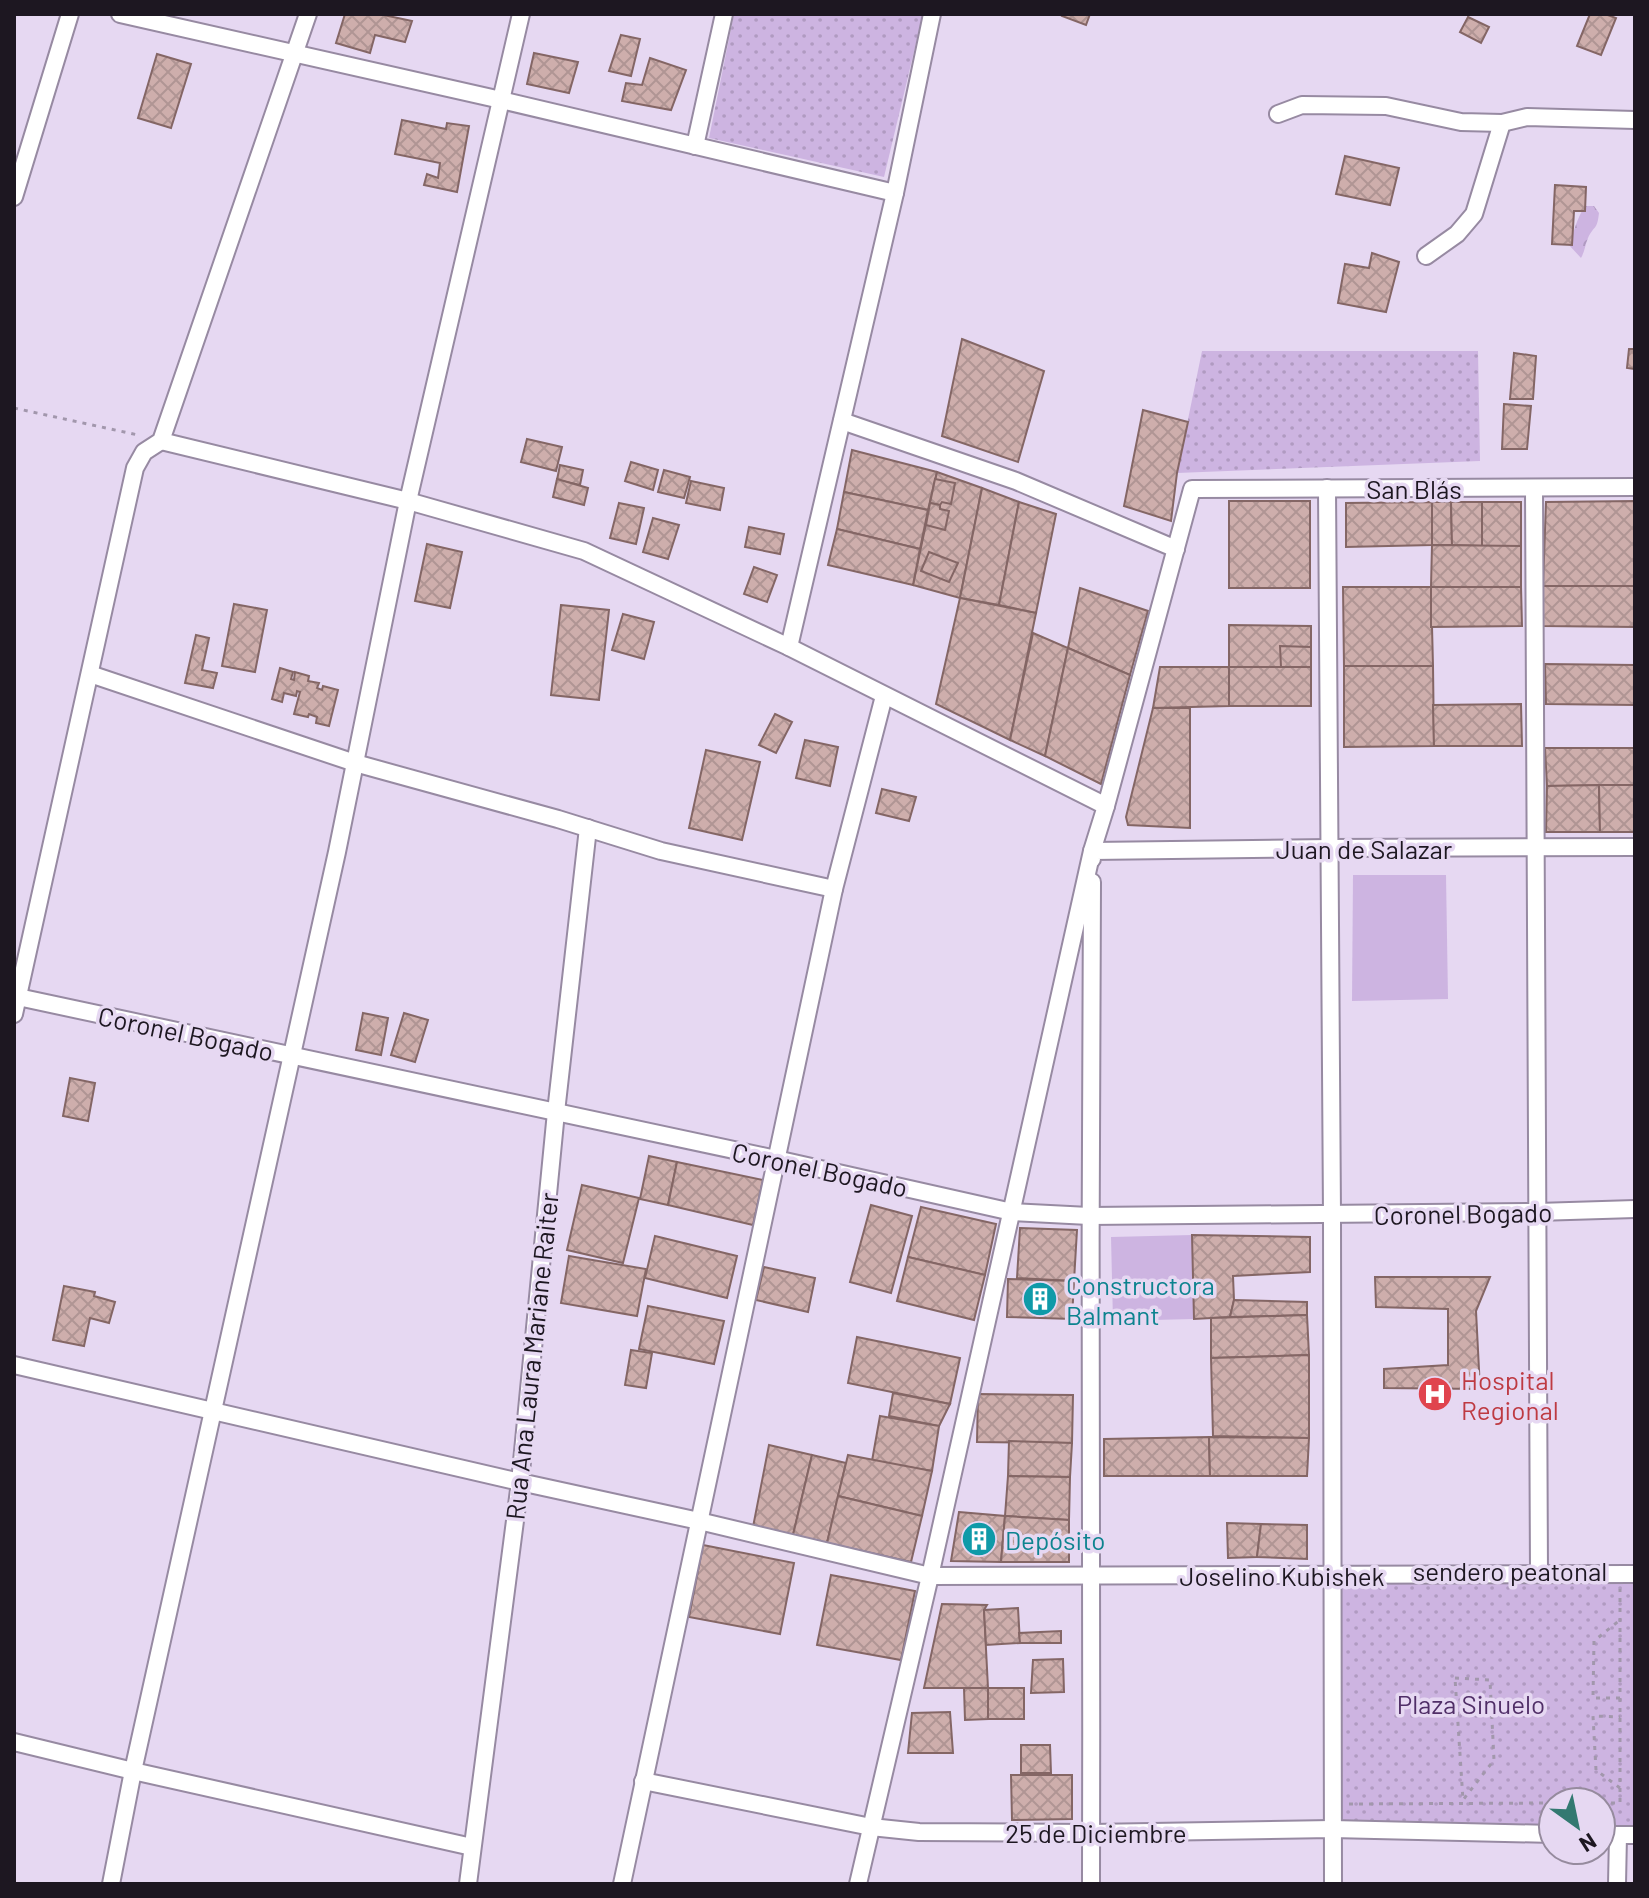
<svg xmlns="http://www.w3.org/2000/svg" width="1649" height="1898" viewBox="0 0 1649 1898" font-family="Barlow,sans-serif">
  <defs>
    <pattern id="green-dots" width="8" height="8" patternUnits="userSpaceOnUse" patternTransform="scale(2)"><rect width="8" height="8" fill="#cdb4e1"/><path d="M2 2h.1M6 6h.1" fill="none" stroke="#b09ac1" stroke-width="1.8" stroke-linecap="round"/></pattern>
    <pattern id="forest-crowns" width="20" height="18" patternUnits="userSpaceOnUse" patternTransform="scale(2)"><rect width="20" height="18" fill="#cdb4e1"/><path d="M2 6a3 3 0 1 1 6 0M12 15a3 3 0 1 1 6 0" fill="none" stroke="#b09ac1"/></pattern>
    <pattern id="building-cross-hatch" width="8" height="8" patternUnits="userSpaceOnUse" patternTransform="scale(2)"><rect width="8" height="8" fill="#ceaeac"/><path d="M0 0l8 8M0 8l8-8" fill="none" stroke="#b09594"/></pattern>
  </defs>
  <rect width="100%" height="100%" fill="#e6d8f2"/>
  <g fill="url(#green-dots)">
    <path d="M734,14h189l-39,163 -175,-39z"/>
    <path d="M1202,351h276l2,110 -303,12z"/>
    <path d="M1635,1574v261h-34v-33h-48v32l-221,-5v-254z"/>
  </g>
  <path fill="url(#forest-crowns)" d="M1585,206h9l5,7c-2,18 -5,12 -11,25 -3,7 -3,13 -7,20l-12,-13c5,-14 8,-27 16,-39z"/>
  <g fill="#cdb4e1">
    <path d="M1353,875h93l2,124 -96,2z"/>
    <path d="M1192,1235l2,84 -81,2 -2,-84z"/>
  </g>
  <g fill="url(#building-cross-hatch)" stroke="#846665" stroke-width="2">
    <path d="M345,14h34l33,7 -7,21 -30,-7 -5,18 -34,-10z"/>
    <path d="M1063,14h27l-4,11 -24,-9z"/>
    <path d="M1590,14h15l11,4 -15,37 -24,-9z"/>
    <path d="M1468,17l21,10 -8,16 -21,-11z"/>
    <path d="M621,35l19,4 -9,37 -22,-5z"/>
    <path d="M534,53l44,9 -9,31 -42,-9z"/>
    <path d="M157,54l34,10 -20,64 -33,-10z"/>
    <path d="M650,58l36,12 -15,40 -49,-9 4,-18 16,2z"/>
    <path d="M402,120l44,9 1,-6 22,3 -12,66 -33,-7 3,-11 11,4 2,-15 -45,-9z"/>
    <path d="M1345,156l54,12 -9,37 -54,-11z"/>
    <path d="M1555,185l31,2 -1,24h-11l-2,34 -20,-1z"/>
    <path d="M1372,253l27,9 -13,50 -48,-9 7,-39 24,4z"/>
    <path d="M962,339l82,32 -26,91 -76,-26z"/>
    <path d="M1629,349h6v20l-8,-1z"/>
    <path d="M1514,353l22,3 -3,43h-23z"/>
    <path d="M1504,404l27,2 -4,43h-25z"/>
    <path d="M1143,410l45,12 -11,51 -6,48 -47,-15z"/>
    <path d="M527,439l35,8 -6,24 -35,-9z"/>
    <path d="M852,450l85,22 -9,38 -84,-18z"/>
    <path d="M631,462l27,8 -5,20 -28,-9z"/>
    <path d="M560,465l23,5 -3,15 -23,-5z"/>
    <path d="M664,470l26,7 -6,21 -26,-6z"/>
    <path d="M937,472l45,16 -22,110 -47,-13z"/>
    <path d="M557,479l31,9 -4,17 -31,-8z"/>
    <path d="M935,479l20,4 -4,21 -9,-2 -2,3 -10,-2z"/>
    <path d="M691,481l33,7 -4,22 -34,-7z"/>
    <path d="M982,488l37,14 -20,103 -39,-7z"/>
    <path d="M844,492l84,18 -8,39 -83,-20z"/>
    <rect x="1229" y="501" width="81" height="87"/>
    <path d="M1635,501v85h-92l3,-84z"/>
    <path d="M1019,502l37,12 -20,99 -37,-8z"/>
    <path d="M1432,502h19l1,43h-20z"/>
    <path d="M1432,502v43l-86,2v-44z"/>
    <path d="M1451,502h31v44l-30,-1z"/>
    <rect x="1482" y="502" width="39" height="44"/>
    <path d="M619,503l25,5 -8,36 -26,-6z"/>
    <path d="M930,503l10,2v4l9,2 -4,19 -19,-5z"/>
    <path d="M653,518l26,7 -11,34 -25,-7z"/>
    <path d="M749,527l35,7 -4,20 -35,-7z"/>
    <path d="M837,529l83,20 -7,36 -85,-20z"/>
    <path d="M427,544l35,8 -12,56 -35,-7z"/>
    <path d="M1432,545l89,1v41h-90z"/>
    <path d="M929,552l29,11 -9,19 -28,-11z"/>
    <path d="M754,567l23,8 -10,27 -23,-8z"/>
    <path d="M1543,586h92v41l-92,-1z"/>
    <path d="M1343,587h88l2,79h-89z"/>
    <path d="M1431,587h90l1,39 -91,1z"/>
    <path d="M1080,588l68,23 -18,64 -62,-27z"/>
    <path d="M960,598l76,15 -26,127 -74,-36z"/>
    <path d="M234,604l33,6 -12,62 -33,-6z"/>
    <path d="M561,605l48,5 -10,90 -48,-5z"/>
    <path d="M623,614l31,8 -10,37 -32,-9z"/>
    <path d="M1229,625l82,1v41h-82z"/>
    <path d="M1033,633l35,15 -23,108 -35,-16z"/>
    <path d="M196,635l13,3 -7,32 15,3 -4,15 -28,-5z"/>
    <path d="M1280,646l31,1v20h-30z"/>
    <path d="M1068,648l62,27 -29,109 -56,-28z"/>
    <path d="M1545,664l90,1v40l-89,-1z"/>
    <path d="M1344,666h89l1,80 -90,1z"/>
    <path d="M1160,667h69v39l-76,2z"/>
    <rect x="1229" y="667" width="82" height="39"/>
    <path d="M280,668l13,4 -2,7 3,1 1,-8 14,4 -1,5 11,2 -2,5 5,2 1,-4 15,4 -9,36 -13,-3 1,-6 -8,-3 -1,3 -14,-3 6,-22 -3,-1 -1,5 -12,-3 -2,9 -10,-3z"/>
    <path d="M1521,704l1,42h-88l-1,-41z"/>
    <path d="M1153,708h37v120l-62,-3 -2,-8z"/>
    <path d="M775,714l17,8 -16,31 -17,-8z"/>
    <path d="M805,740l33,7 -8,39 -34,-8z"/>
    <path d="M1545,748h90v37l-88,1z"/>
    <path d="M706,750l54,12 -18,78 -53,-12z"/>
    <path d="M1599,785l1,47h-54l1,-46z"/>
    <path d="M1599,785h36v47h-35z"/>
    <path d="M882,789l34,8 -7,24 -33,-8z"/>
    <path d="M363,1013l25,5 -7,37 -25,-5z"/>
    <path d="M404,1013l24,7 -13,42 -24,-7z"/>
    <path d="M70,1078l25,5 -7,38 -25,-5z"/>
    <path d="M649,1156l28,6 -9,43 -28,-6z"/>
    <path d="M677,1162l86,18 -10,45 -85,-20z"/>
    <path d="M582,1185l57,13 -16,65 -56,-13z"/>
    <path d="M871,1205l41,11 -21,77 -41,-11z"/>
    <path d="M921,1207l75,17 -11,51 -77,-18z"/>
    <path d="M1020,1228l57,2 -3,51 -57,-3z"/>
    <path d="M1192,1235l118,2v35l-77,4 1,24 -4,17 -36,2z"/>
    <path d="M655,1236l82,20 -10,42 -82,-20z"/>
    <path d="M569,1256l77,13 -9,47 -76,-13z"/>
    <path d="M908,1257l77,18 -11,45 -77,-19z"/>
    <path d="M764,1267l51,11 -7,34 -52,-12z"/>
    <path d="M1375,1277h115l-14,34 4,78 -96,-1v-19l64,-4v-56l-72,-2z"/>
    <path d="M1008,1279l66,2 -2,38 -65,-2z"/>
    <path d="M64,1286l31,6 -1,4 21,6 -6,21 -19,-5 -6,28 -31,-6z"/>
    <path d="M1234,1300l73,2v13l-77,2z"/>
    <path d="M648,1306l76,15 -10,43 -75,-15z"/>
    <path d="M1307,1315l2,40 -98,3v-40z"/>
    <path d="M857,1337l103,21 -10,46 -102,-21z"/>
    <path d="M631,1350l21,3 -6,35 -21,-3z"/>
    <path d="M1309,1355v83l-96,-2 -2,-78z"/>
    <path d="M893,1393l57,11 -11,22 -50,-10z"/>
    <path d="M978,1394l95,1 -1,48 -95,-1z"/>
    <path d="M880,1416l59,10 -7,45 -60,-10z"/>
    <path d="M1209,1437l1,39h-106v-37z"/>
    <path d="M1209,1437l100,1 -2,38h-97z"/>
    <path d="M1009,1441l63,2 -2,34 -62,-1z"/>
    <path d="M769,1445l43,10 -19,80 -40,-8z"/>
    <path d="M812,1455l34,8 -19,80 -34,-8z"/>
    <path d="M848,1455l84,16 -10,45 -84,-20z"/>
    <path d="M1008,1476l62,1 -1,43 -64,-4z"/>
    <path d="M838,1496l84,20 -11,46 -84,-19z"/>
    <path d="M959,1512l46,4 -4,46 -50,-1z"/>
    <path d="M1005,1516l64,4v42h-68z"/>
    <path d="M1227,1523l34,1 -4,33 -29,1z"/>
    <path d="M1261,1524l46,1v34l-50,-2z"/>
    <path d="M703,1545l91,18 -14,71 -91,-17z"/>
    <path d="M831,1575l84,16 -14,69 -84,-15z"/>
    <path d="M942,1604l45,1 -3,5 4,78h-64z"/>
    <path d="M1018,1608l2,35 -34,2 -2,-35z"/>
    <path d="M1061,1631v12h-41l-1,-10z"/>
    <path d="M1063,1659l1,33 -33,1 2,-33z"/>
    <path d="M964,1688h24v31l-23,1z"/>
    <rect x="988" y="1688" width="36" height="31"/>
    <path d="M950,1712l3,41h-45l4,-40z"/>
    <path d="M1021,1745h29l1,28h-30z"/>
    <path d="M1011,1775h61v44l-60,1z"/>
  </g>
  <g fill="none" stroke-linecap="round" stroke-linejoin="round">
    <g stroke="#978aa2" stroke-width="20">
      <g id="street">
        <path d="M120,14l381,86 394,93"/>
        <path d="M1278,114l24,-9 84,1 75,16 41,1"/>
        <path d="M695,146l29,-132"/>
        <path d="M14,197l56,-183"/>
        <path d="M1426,256l31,-22 17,-20 28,-91 25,-6 108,3"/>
        <path d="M842,421l174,60 160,68"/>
        <path d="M161,441l247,60 176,50 205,96 317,159"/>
        <path d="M1327,488l5,726 1,670"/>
        <path d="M1534,488l5,1086"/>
        <path d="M789,647l106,-454 37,-179"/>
        <path d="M90,674l265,89 203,56 103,32 173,38"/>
        <path d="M1092,859v-8l238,-3 305,-1"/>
        <path d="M18,997l758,162 236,53 77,4 448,-4 98,-3"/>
        <path d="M14,1014l121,-546 9,-16 17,-11 147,-427"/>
        <path d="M14,1365l506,117 179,39 231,55 705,-2"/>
        <path d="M14,1742l119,29 339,76"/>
        <path d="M643,1781l228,46 48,5 172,1 241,-4 221,5"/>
        <path d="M1601,1835h34"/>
        <path d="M111,1884l22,-113 204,-919 71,-351 113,-487"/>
        <path d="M468,1884l52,-402 36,-370 32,-284"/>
        <path d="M622,1884l212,-995 50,-193"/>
        <path d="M858,1884l72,-308 162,-725 14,-45 86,-317 443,-2"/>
        <path d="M1091,1884c1,-334 -2,-668 1,-1002"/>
        <path d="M1617,1884l1,-49"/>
      </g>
    </g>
    <g stroke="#a297ac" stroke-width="3" stroke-dasharray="4 6" stroke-linecap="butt">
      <path d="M14,408l124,27"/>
      <path d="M1455,1678l35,2 4,80 -31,40z"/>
      <path d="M1620,1698h-27l1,-57 26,-21"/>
      <path d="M1620,1788l-24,-18 -3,-54 27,1"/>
      <path d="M1601,1803h19v-214"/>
      <path d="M1349,1804l204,-1"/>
    </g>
    <use href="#street" stroke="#fff" stroke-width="16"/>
  </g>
  <defs>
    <g id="building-disc" transform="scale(1.8)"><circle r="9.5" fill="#0f9aa8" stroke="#e6d8f2"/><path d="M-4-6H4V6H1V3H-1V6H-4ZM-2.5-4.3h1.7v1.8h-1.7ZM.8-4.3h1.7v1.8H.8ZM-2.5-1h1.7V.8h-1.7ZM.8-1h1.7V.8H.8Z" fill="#fff"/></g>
    <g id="hospital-disc" transform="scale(1.8)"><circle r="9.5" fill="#e0444e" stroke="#e6d8f2"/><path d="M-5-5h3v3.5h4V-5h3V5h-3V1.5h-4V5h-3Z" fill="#fff"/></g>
  </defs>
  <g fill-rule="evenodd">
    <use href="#building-disc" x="1040" y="1299"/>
    <use href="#hospital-disc" x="1435" y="1394"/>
    <use href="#building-disc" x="979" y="1539"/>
  </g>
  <g text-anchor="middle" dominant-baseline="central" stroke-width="7" stroke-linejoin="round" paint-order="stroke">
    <g font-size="26" fill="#1d1721" stroke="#e6d8f2">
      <text x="1414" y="488">San Blás</text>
      <text x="1364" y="848">Juan de Salazar</text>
      <text transform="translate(186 1033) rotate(12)">Coronel Bogado</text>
      <text transform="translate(820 1169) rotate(12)">Coronel Bogado</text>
      <text transform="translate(1463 1213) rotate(-1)">Coronel Bogado</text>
      <text transform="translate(531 1356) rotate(-84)">Rua Ana Laura Mariane Raiter</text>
      <text x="1510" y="1570">sendero peatonal</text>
      <text x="1282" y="1575">Joselino Kubishek</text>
      <text x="1096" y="1832">25 de Diciembre</text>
    </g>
    <g font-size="26" fill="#0d838f" stroke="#e6d8f2" text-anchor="start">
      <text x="1066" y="1284">Constructora<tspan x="1066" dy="30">Balmant</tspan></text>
      <text x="1005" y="1539">Depósito</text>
    </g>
    <g font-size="26" fill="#be3a42" stroke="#e6d8f2" text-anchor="start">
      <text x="1461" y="1379">Hospital<tspan x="1461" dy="30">Regional</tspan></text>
    </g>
    <g font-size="26" fill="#502e67" stroke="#e6d8f2">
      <text x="1471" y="1703">Plaza Sinuelo</text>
    </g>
  </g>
  <rect width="1649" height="1898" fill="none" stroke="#1d1721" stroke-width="32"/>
  <g transform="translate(1577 1826) rotate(147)"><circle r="38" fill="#e6d8f2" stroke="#968b9e" stroke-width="2"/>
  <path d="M0-6L14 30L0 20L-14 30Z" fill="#337971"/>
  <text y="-12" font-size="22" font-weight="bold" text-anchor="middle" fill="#1d1721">N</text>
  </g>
</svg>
